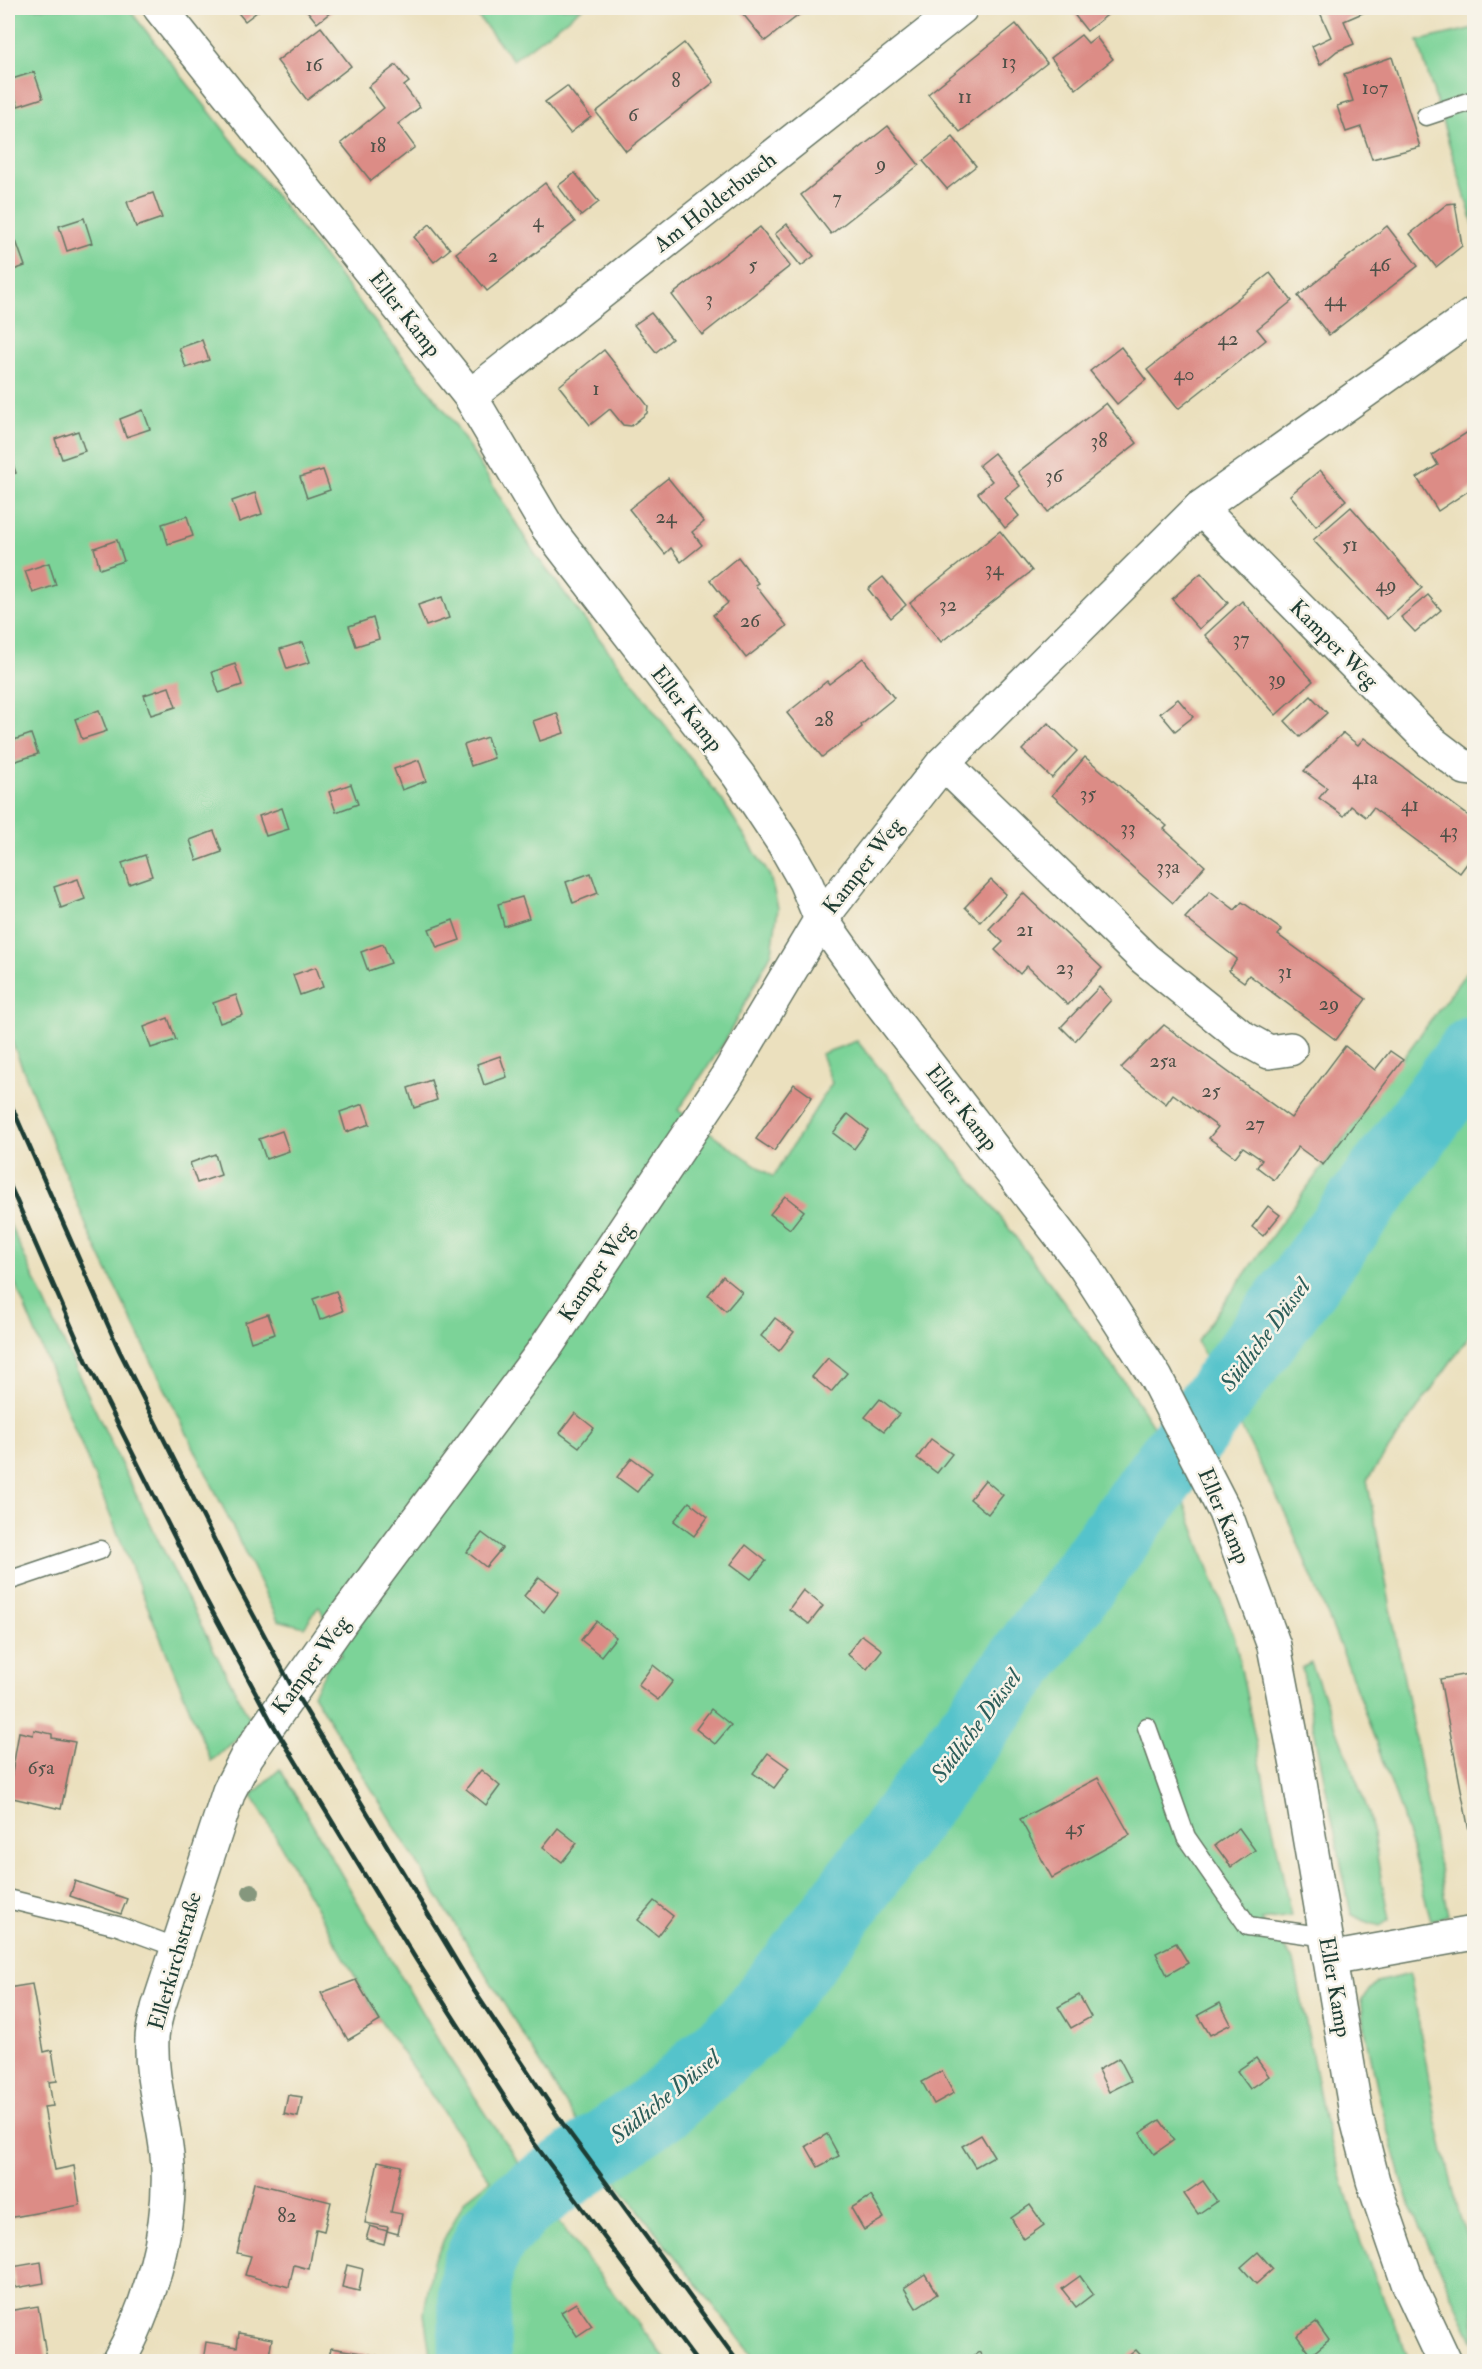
<svg xmlns="http://www.w3.org/2000/svg" width="1482" height="2369" viewBox="0 0 1482 2369" font-family="'IM FELL Double Pica',serif">
  <rect width="100%" height="100%" fill="#f7f3e8"/>
  <filter id="ink" filterUnits="userSpaceOnUse"><feTurbulence type="fractalNoise" baseFrequency=".0167" numOctaves="2"/><feDisplacementMap in="SourceGraphic" scale="12" xChannelSelector="R" yChannelSelector="G"/><feConvolveMatrix kernelMatrix="1 2 1 2 8 2 1 2 1" color-interpolation-filters="sRGB"/></filter>
  <filter id="wash" filterUnits="userSpaceOnUse"><feTurbulence type="fractalNoise" baseFrequency=".008" numOctaves="4" result="noise"/><feDisplacementMap in="SourceGraphic" scale="24" xChannelSelector="R" yChannelSelector="G"/><feGaussianBlur stdDeviation="1.35" result="paint"/><feColorMatrix in="noise" values="0 0 0 0 0 0 0 0 0 0 0 0 0 0 0 0 0 1.4 0 .05"/><feComposite in="paint" operator="in"/></filter>
  <g filter="url(#wash)">
    <rect width="100%" height="100%" fill="#ebe0be"/>
    <g fill="#7bd398" stroke="#4d8866" stroke-width="1.5">
      <path d="M8,8h120l325,413 82,133 187,246 48,76 8,32 -6,44 -48,91 -46,67 95,67 59,-94 -11,-29 36,-13 129,157 140,186 33,51 76,204 56,277 -30,4 33,40 30,158 37,125 49,118h-653l-153,-195 -291,-472 18,-33 11,-6 -23,-49 -15,21 -26,-7 -188,-385 -82,-203z"/>
      <path d="M471,8h111l-69,52z"/>
      <path d="M1474,28v198l-56,-185z"/>
      <path d="M1474,962v367l-107,151 81,436 -17,4 -29,-106 -57,-156 -58,-141 -90,-176 92,-129z"/>
      <path d="M8,1220c76,171 157,339 245,505l-42,36 -203,-495z"/>
      <path d="M1311,1663l58,150 20,107 -9,6 -16,-5 -13,-7 -49,-246z"/>
      <path d="M280,1769l165,283 111,167 111,142h-236l-7,-47 9,-53 32,-61 25,-20 -109,-158 -129,-227z"/>
      <path d="M1410,1974l26,145 24,98 14,43v82l-67,-144 -28,-102 -14,-68 -4,-29 16,-17z"/>
    </g>
    <g fill="none" stroke-linecap="round" stroke-linejoin="round">
      <path stroke="#55c3cb" stroke-width="72" d="M475,2362l-1,-72 3,-22 15,-33 28,-30 145,-102 80,-73 75,-94 654,-884"/>
    </g>
    <g id="blocks">
      <g fill="#dc8c86">
        <path d="M234,8h28l-17,13z"/>
        <path d="M305,8h31l-19,15z"/>
        <path d="M738,8h70l-43,33z"/>
        <path d="M1069,8h47l-29,23z"/>
        <path d="M1318,8h56l-30,13 10,23 -17,7 -17,14 -8,-19 19,-9z"/>
        <path d="M1016,24l31,39 -87,69 -32,-38z"/>
        <path d="M321,27l30,39 -44,34 -30,-39z"/>
        <path d="M1081,35l7,8 8,-6 17,22 -37,30 -25,-31z"/>
        <path d="M684,43l30,39 -88,69 -30,-39z"/>
        <path d="M1392,57l28,90 -48,12 -11,-32 -15,5 -9,-26 16,-5 -9,-27z"/>
        <path d="M396,65l13,17 -5,4 16,21 -22,17 17,23 -44,34 -30,-38 43,-35 -16,-21z"/>
        <path d="M34,72l9,26 -25,8 -9,-26z"/>
        <path d="M567,86l24,31 -21,16 -25,-31z"/>
        <path d="M888,126l31,39 -88,69 -30,-39z"/>
        <path d="M953,137l23,29 -29,23 -24,-28z"/>
        <path d="M575,173l24,29 -18,14 -23,-30z"/>
        <path d="M545,183l30,39 -88,69 -31,-38z"/>
        <path d="M153,193l9,25 -26,9 -9,-25z"/>
        <path d="M1455,203l7,43 -26,21 -26,-33 37,-30z"/>
        <path d="M84,218l8,25 -25,8 -8,-25z"/>
        <path d="M430,224l20,25 -16,13 -20,-25z"/>
        <path d="M787,224l27,32 -13,10 -26,-32z"/>
        <path d="M1387,226l31,40 -89,69 -31,-39z"/>
        <path d="M760,227l30,39 -88,69 -30,-40z"/>
        <path d="M16,241l9,25 -17,6v-28z"/>
        <path d="M1270,273l22,28 -35,28 9,11 -88,69 -31,-39z"/>
        <path d="M651,313l21,26 -16,13 -22,-27z"/>
        <path d="M202,340l7,20 -23,8 -7,-20z"/>
        <path d="M1121,347l25,33 -29,24 -27,-33z"/>
        <path d="M604,350l44,56 -1,7 -16,13 -8,-1 -13,-16 -20,16 -31,-39z"/>
        <path d="M1106,403l31,40 -89,69 -30,-40z"/>
        <path d="M143,410l7,19 -24,8 -6,-18z"/>
        <path d="M1474,428v59l-36,24 -21,-33 21,-13 -6,-10z"/>
        <path d="M78,431l7,20 -23,8 -7,-20z"/>
        <path d="M9,453l7,20 -8,3v-22z"/>
        <path d="M994,453l26,33 -15,12 14,18 -14,12 -27,-35 14,-12 -13,-16z"/>
        <path d="M323,470l7,20 -23,8 -7,-21z"/>
        <path d="M1320,470l26,30 -30,26 -26,-31z"/>
        <path d="M668,478l36,44 -12,10 10,13 -21,17 -10,-14 -6,6 -36,-45z"/>
        <path d="M255,493l7,21 -23,8 -7,-21z"/>
        <path d="M1351,507l71,81 -35,31 -74,-79z"/>
        <path d="M187,516l6,20 -25,8 -6,-20z"/>
        <path d="M1000,531l32,40 -91,71 -31,-39z"/>
        <path d="M117,540l7,21 -24,8 -6,-21z"/>
        <path d="M738,557l20,26 -3,2 32,41 -41,32 -33,-43 15,-12 -18,-23z"/>
        <path d="M49,563l7,22 -23,8 -8,-22z"/>
        <path d="M1201,573l27,30 -29,26 -27,-30z"/>
        <path d="M883,577l23,28 -15,13 -23,-29z"/>
        <path d="M1428,595l13,15 -26,22 -14,-15z"/>
        <path d="M442,597l7,21 -23,8 -8,-21z"/>
        <path d="M1242,601l71,80 -37,34 -71,-80z"/>
        <path d="M373,618l6,21 -23,7 -7,-20z"/>
        <path d="M303,642l7,20 -23,7 -7,-20z"/>
        <path d="M863,658l31,40 -33,27 1,2 -40,30 -35,-44 40,-32 2,3z"/>
        <path d="M235,664l7,21 -23,8 -7,-21z"/>
        <path d="M169,687l7,20 -25,8 -7,-20z"/>
        <path d="M1311,696l16,17 -27,24 -15,-16z"/>
        <path d="M1178,699l15,18 -18,14 -15,-18z"/>
        <path d="M99,710l8,21 -25,8 -7,-20z"/>
        <path d="M557,713l7,20 -24,8 -7,-20z"/>
        <path d="M1048,723l29,28 -25,27 -30,-28z"/>
        <path d="M1343,733l15,12 6,-7 110,82v34l-14,19 -87,-65 -7,9 -15,-11 -7,10 -25,-18 8,-10 -23,-17z"/>
        <path d="M31,734l7,20 -25,8 -5,-20z"/>
        <path d="M487,737l7,21 -23,8 -7,-21z"/>
        <path d="M1085,757l82,69 -3,3 41,37 -32,37 -121,-108z"/>
        <path d="M419,760l7,21 -24,9 -8,-21z"/>
        <path d="M351,784l7,20 -22,8 -7,-20z"/>
        <path d="M282,808l7,21 -23,7 -7,-20z"/>
        <path d="M214,831l8,21 -25,9 -7,-21z"/>
        <path d="M145,855l7,21 -23,8 -7,-21z"/>
        <path d="M591,873l7,20 -25,10 -7,-21z"/>
        <path d="M78,879l7,20 -24,9 -7,-21z"/>
        <path d="M991,880l15,14 -26,28 -15,-15z"/>
        <path d="M1210,891l25,19 7,-8 40,28 -4,5 88,64 -30,41 -87,-65 -5,7 -15,-11 8,-12 -52,-41z"/>
        <path d="M1023,893l79,75 -34,37 -41,-39 -7,8 -25,-24 8,-8 -14,-13z"/>
        <path d="M522,897l7,21 -25,8 -6,-22z"/>
        <path d="M453,920l7,20 -23,8 -8,-19z"/>
        <path d="M383,944l8,19 -23,8 -7,-19z"/>
        <path d="M316,967l7,20 -23,8 -7,-20z"/>
        <path d="M1099,987l12,13 -36,41 -14,-14z"/>
        <path d="M236,995l7,20 -23,8 -7,-20z"/>
        <path d="M168,1018l8,22 -25,8 -7,-21z"/>
        <path d="M1164,1025l127,93 54,-72 30,24 15,-19 13,9 -80,105 -25,-18 -24,33 -17,-13 5,-7 -19,-13 -8,10 -26,-19 9,-11 -45,-33 -7,10 -45,-36z"/>
        <path d="M500,1056l7,21 -23,8 -7,-21z"/>
        <path d="M431,1080l6,20 -23,8 -6,-20z"/>
        <path d="M794,1084l18,13 -38,54 -18,-12z"/>
        <path d="M363,1104l7,20 -24,8 -6,-20z"/>
        <path d="M848,1114l20,16 -14,19 -21,-16z"/>
        <path d="M282,1131l7,20 -23,8 -7,-20z"/>
        <path d="M215,1154l6,21 -24,8 -7,-20z"/>
        <path d="M785,1196l19,15 -14,18 -20,-15z"/>
        <path d="M1268,1206l12,9 -17,21 -11,-9z"/>
        <path d="M723,1276l19,16 -16,19 -18,-16z"/>
        <path d="M336,1291l7,20 -23,9 -7,-21z"/>
        <path d="M268,1314l7,20 -24,8 -6,-20z"/>
        <path d="M775,1318l19,14 -15,19 -18,-15z"/>
        <path d="M828,1358l19,15 -16,19 -19,-15z"/>
        <path d="M880,1399l19,15 -15,17 -19,-14z"/>
        <path d="M575,1413l19,15 -15,19 -19,-14z"/>
        <path d="M931,1439l21,15 -15,19 -20,-15z"/>
        <path d="M632,1458l20,15 -15,19 -20,-15z"/>
        <path d="M985,1480l18,15 -15,19 -18,-15z"/>
        <path d="M689,1502l19,15 -14,19 -20,-15z"/>
        <path d="M482,1533l20,15 -16,19 -19,-15z"/>
        <path d="M746,1545l20,16 -15,18 -20,-15z"/>
        <path d="M539,1577l20,15 -15,20 -20,-16z"/>
        <path d="M803,1590l20,16 -14,18 -20,-15z"/>
        <path d="M596,1621l20,16 -15,19 -20,-16z"/>
        <path d="M862,1635l20,15 -15,19 -20,-15z"/>
        <path d="M653,1665l20,16 -15,19 -20,-15z"/>
        <path d="M1474,1673v173l-2,1 -32,-168z"/>
        <path d="M711,1709l20,16 -16,19 -19,-15z"/>
        <path d="M34,1730l18,4v4l23,4 -14,67 -53,-12 11,-65 14,3z"/>
        <path d="M768,1753l21,15 -15,20 -21,-15z"/>
        <path d="M481,1770l19,16 -14,19 -20,-16z"/>
        <path d="M1098,1778l32,57 -78,43 -32,-59z"/>
        <path d="M558,1828l19,15 -15,19 -19,-15z"/>
        <path d="M1239,1828l16,22 -24,17 -16,-22z"/>
        <path d="M75,1881l52,18 -6,15 -51,-18z"/>
        <path d="M654,1901l19,15 -15,20 -20,-16z"/>
        <path d="M1176,1943l12,20 -21,12 -11,-22z"/>
        <path d="M356,1980l24,41 -32,19 -27,-47z"/>
        <path d="M32,1984l12,68 8,-2 5,31 -8,1 4,24 -9,1 11,63 19,-4 6,39 -72,13v-230z"/>
        <path d="M1079,1995l12,22 -20,11 -13,-21z"/>
        <path d="M1220,2003l11,21 -21,11 -12,-20z"/>
        <path d="M1119,2058l12,23 -22,11 -11,-22z"/>
        <path d="M1256,2058l13,18 -19,13 -13,-18z"/>
        <path d="M942,2071l12,22 -20,11 -12,-22z"/>
        <path d="M288,2095l14,2 -4,20 -14,-3z"/>
        <path d="M1160,2120l14,20 -20,14 -14,-21z"/>
        <path d="M827,2134l12,22 -21,11 -12,-21z"/>
        <path d="M981,2135l13,21 -19,11 -13,-21z"/>
        <path d="M378,2161l23,5 -10,46 11,2 -4,20 -11,-3 1,-4 -23,-4z"/>
        <path d="M1203,2181l14,20 -19,13 -14,-20z"/>
        <path d="M254,2183l77,19 -7,29 -8,-2 -7,40 -15,-4 -5,22 -44,-12 6,-19 -14,-3z"/>
        <path d="M871,2196l13,22 -20,12 -13,-22z"/>
        <path d="M1030,2205l14,20 -20,14 -13,-21z"/>
        <path d="M370,2226l17,5 -3,13 -18,-5z"/>
        <path d="M1258,2252l15,17 -17,15 -15,-17z"/>
        <path d="M41,2262l3,21 -28,5 -4,-21z"/>
        <path d="M347,2265l16,4 -4,22 -17,-4z"/>
        <path d="M925,2274l12,20 -21,14 -12,-20z"/>
        <path d="M1080,2276l13,18 -17,13 -14,-18z"/>
        <path d="M576,2303l16,23 -15,10 -16,-24z"/>
        <path d="M38,2306l9,55h-39v-50z"/>
        <path d="M1316,2322l13,18 -18,15 -14,-19z"/>
        <path d="M239,2333l33,6 -4,22h-65l3,-19 31,5z"/>
        <path d="M331,2348l72,12 -1,1h-74z"/>
        <path d="M1136,2350l10,11h-24z"/>
        <path d="M979,2352l7,9h-20z"/>
      </g>
    </g>
  </g>
  <g filter="url(#ink)">
    <use href="#blocks" fill-opacity="0" stroke="#667664" stroke-width="1.5"/>
    <g fill="none" stroke-linecap="round" stroke-linejoin="round">
      <g stroke="#667664" stroke-width="21">
        <g id="service">
          <path d="M1426,116l48,-16"/>
          <path d="M8,1581l92,-31"/>
          <path d="M1147,1727l39,110 62,89 79,11"/>
          <path d="M8,1899l110,27 60,22"/>
        </g>
      </g>
      <g stroke="#667664" stroke-width="36">
        <g id="minor">
          <path d="M470,396l491,-388"/>
          <path d="M1200,508l231,234 34,26 9,1"/>
          <path d="M943,763l202,196 97,78 27,15 21,-3"/>
          <path d="M1330,1959l144,-26"/>
          <path d="M118,2362c31,-53 53,-133 50,-195 -2,-43 -18,-84 -16,-128 0,-10 4,-21 6,-31l71,-217 18,-35 94,-134 203,-272 182,-272 95,-159 122,-156 257,-255 274,-194"/>
        </g>
      </g>
      <g stroke="#667664" stroke-width="36">
        <path id="tertiary" d="M160,8l310,388 78,132 191,248 45,68 21,37 16,38 59,83 204,264 72,112 69,134 49,134 24,125 59,348 16,62 35,102 37,79"/>
      </g>
      <use href="#service" stroke="#fff" stroke-width="18"/>
      <use href="#minor" stroke="#fff" stroke-width="33"/>
      <use href="#tertiary" stroke="#fff" stroke-width="33"/>
      <g stroke="#1f3d34" stroke-width="4.5">
        <path d="M8,1098l111,252 113,225 61,114 180,300 90,135 175,238"/>
        <path d="M8,1181l78,179 118,236 67,125 146,240 117,182 163,219"/>
      </g>
    </g>
    <circle fill="#85977d" cx="251" cy="1892" r="9"/>
  </g>
  <g text-anchor="middle" dominant-baseline="central" stroke-width="5" stroke-linejoin="round" paint-order="stroke">
    <g font-size="20" fill="#4e5148">
      <text x="1009" y="61">13</text>
      <text x="314" y="64">16</text>
      <text x="676" y="80">8</text>
      <text x="1375" y="87">107</text>
      <text x="965" y="96">11</text>
      <text x="633" y="114">6</text>
      <text x="378" y="145">18</text>
      <text x="881" y="163">9</text>
      <text x="837" y="197">7</text>
      <text x="538" y="220">4</text>
      <text x="493" y="255">2</text>
      <text x="753" y="264">5</text>
      <text x="1380" y="264">46</text>
      <text x="709" y="298">3</text>
      <text x="1335" y="299">44</text>
      <text x="1228" y="338">42</text>
      <text x="1184" y="373">40</text>
      <text x="596" y="388">1</text>
      <text x="1099" y="440">38</text>
      <text x="1054" y="475">36</text>
      <text x="666" y="516">24</text>
      <text x="1350" y="544">51</text>
      <text x="994" y="568">34</text>
      <text x="1386" y="584">49</text>
      <text x="948" y="604">32</text>
      <text x="750" y="620">26</text>
      <text x="1241" y="638">37</text>
      <text x="1277" y="678">39</text>
      <text x="824" y="719">28</text>
      <text x="1365" y="777">41a</text>
      <text x="1088" y="793">35</text>
      <text x="1410" y="804">41</text>
      <text x="1128" y="827">33</text>
      <text x="1449" y="830">43</text>
      <text x="1168" y="866">33a</text>
      <text x="1025" y="929">21</text>
      <text x="1065" y="967">23</text>
      <text x="1285" y="971">31</text>
      <text x="1329" y="1003">29</text>
      <text x="1163" y="1060">25a</text>
      <text x="1211" y="1090">25</text>
      <text x="1255" y="1123">27</text>
      <text x="41" y="1767">65a</text>
      <text x="1075" y="1827">45</text>
      <text x="287" y="2215">82</text>
    </g>
    <g font-size="22" fill="#1f3d34" stroke="#f7f3e8">
      <text transform="translate(715 202) rotate(-38)">Am Holderbusch</text>
      <text transform="translate(405 314) rotate(52)">Eller Kamp</text>
      <text transform="translate(1334 644) rotate(45)">Kamper Weg</text>
      <text transform="translate(687 709) rotate(52)">Eller Kamp</text>
      <text transform="translate(863 866) rotate(-52)">Kamper Weg</text>
      <text transform="translate(962 1108) rotate(52)">Eller Kamp</text>
      <text transform="translate(596 1272) rotate(-56)">Kamper Weg</text>
      <text transform="translate(1224 1516) rotate(67)">Eller Kamp</text>
      <text transform="translate(311 1665) rotate(-54)">Kamper Weg</text>
      <text transform="translate(175 1961) rotate(-74)">Ellerkirchstraße</text>
      <text transform="translate(1335 1987) rotate(80)">Eller Kamp</text>
    </g>
    <g font-size="24" font-style="italic" fill="#2c5e5a" stroke="#f7f3e8">
      <text transform="translate(1265 1335) rotate(-53)">Südliche Düssel</text>
      <text transform="translate(976 1726) rotate(-53)">Südliche Düssel</text>
      <text transform="translate(665 2097) rotate(-39)">Südliche Düssel</text>
    </g>
  </g>
  <rect width="1482" height="2369" fill="none" stroke="#f7f3e8" stroke-width="30"/>
</svg>
